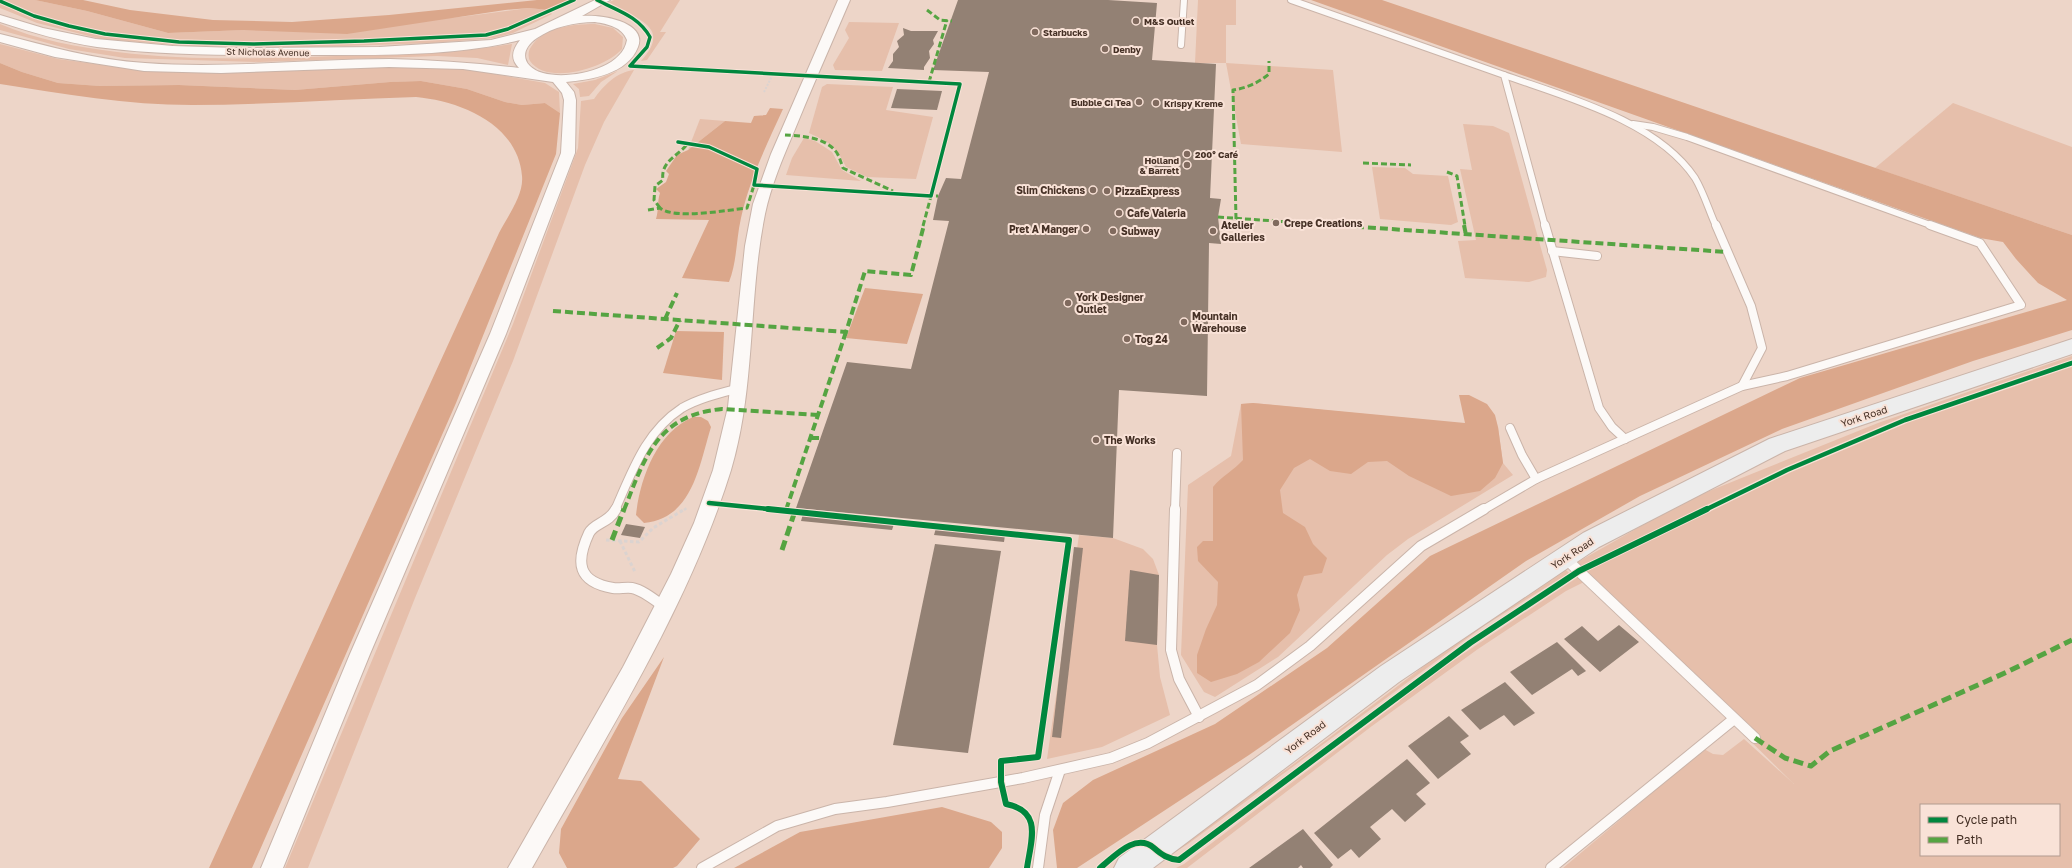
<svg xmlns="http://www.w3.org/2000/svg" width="2072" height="868" viewBox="0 0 2072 868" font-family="'Golos Text',sans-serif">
  <rect width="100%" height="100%" fill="#edd5c8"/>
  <g fill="#e6bfab" fill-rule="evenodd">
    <path d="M0,0h35l52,11 81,22 76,-3 216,-13 69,-9 19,2 4,4 -39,19 -19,5 -60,5 -124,4 -122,-1 -87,-7 -64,-16 -37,-15z"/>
    <path d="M614,0h66l-20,32h6l-19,28 -6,1c34,-36 -10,-43 -32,-59z"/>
    <path d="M1198,0h38v25h-10v38l107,7 9,82 -101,-8 -15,-81h-31z"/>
    <path d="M849,22l50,1 -17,48 -47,-1 -2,-5 16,-27 -4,-8z"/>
    <path d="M0,24c37,16 78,23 117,28 83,10 164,6 247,3 49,-3 99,-2 148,-11l-4,21 -31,-7 -40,-2 -178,6 -134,-4 -56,-9 -69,-19z"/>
    <path d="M595,24l18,4 10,9 -1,12c-16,19 -75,37 -92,12 -2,-4 -2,-10 1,-14 12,-20 42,-23 64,-23z"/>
    <path d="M0,44l58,15 83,11 96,2 184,-6 40,2 84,15 14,9 1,21 -15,-10 -23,2 -17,-3 -38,-13 -46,-8 -31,1 -95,8 -116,-5 -79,1 -42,-3 -36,-11 -22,-9z"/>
    <path d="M634,70l-30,52 -19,43 -72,196 -98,237 -107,270h-23l228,-544 65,-176 3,-47 13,-2c10,-14 23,-27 40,-29z"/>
    <path d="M618,71l-17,11 -12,14 -9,1 -1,-8 -6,-5 22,-4z"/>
    <path d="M827,84l66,3 -7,23 47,7 -17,62 -49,-2 -21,-10c-10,-21 -17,-25 -37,-34l13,-46z"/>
    <path d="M1953,103l119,44v88l-197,-67z"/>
    <path d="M700,119l25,2 -37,29z"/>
    <path d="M1463,124l30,2 16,7 38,137 -1,7 -17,5 -64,-4 -7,-37 18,-1 -16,-71 12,1z"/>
    <path d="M804,138l11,3 8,5 9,6 10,18 19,11 -75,-6 6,-17z"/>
    <path d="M1372,167l33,1 8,6 35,2 10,46 -7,3 -71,-6z"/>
    <path d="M2072,356v512h-509l141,-119 9,5 10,1 21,-16 50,45 -77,-76 -133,-126 -18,9 -88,58 -106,77 -185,142h-11l8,-4 216,-163 -1,-4 179,-120 -9,-10 118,-67 191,-77zM1921,805h138v50h-138z"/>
    <path d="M1253,403l245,24 5,36 10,12 -105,64 -21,16 -109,102 -63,40 -11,-5 -23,-37 7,-170 43,-29 10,-52z"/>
    <path d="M1079,535l34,3 30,11 10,10 6,16 -2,70 3,32 10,38 -68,32 -55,12z"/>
    <path d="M1565,569l4,4 -85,53 -296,218 -13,8 -5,-5c90,-54 173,-120 258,-184 44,-33 90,-64 137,-94z"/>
  </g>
  <g fill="#dba78b">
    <path d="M35,0h48l47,10 83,10 79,2 97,-7 148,-15h32l-21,10 -19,-2 -24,2 -158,24 -103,-4 -76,3 -81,-22z"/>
    <path d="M1311,0h71l690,235v95l-99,31 -191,68 -142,67 -114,65 -277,194 -172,113h-20l-4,-38 10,-27 30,-23 122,-56 112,-76 103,-92 370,-178 267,-78 -29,-17 -22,-24 -13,-17 -23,-4z"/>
    <path d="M0,63l22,9 36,11 42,3 79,-1 116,5 95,-8 31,-1 46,8 38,13 17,3 23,-2 15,10 -4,41 -100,249 -204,465h-43l290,-635c8,-16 25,-38 23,-57 -4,-52 -62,-75 -106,-79 -75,2 -149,8 -224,8 -65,0 -128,-11 -192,-21z"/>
    <path d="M770,108l13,1c-16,35 -34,72 -42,109 -5,22 -4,44 -12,64l-47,-4 27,-58 -53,-1c3,-10 1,-17 4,-26l-4,-4 10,-7 3,-8 -3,-3 11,-16 11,-5 37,-29 26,2 3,-7 12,-1z"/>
    <path d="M865,288l58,6 -16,50 -61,-6z"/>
    <path d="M676,331l48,1 -2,48 -59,-7z"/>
    <path d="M1459,395h10l18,9 8,11 3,12 5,36 -8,15 -15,13 -29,5 -42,-20 -22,-15 -19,1 -17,12 -21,-3 -20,-12 -16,9 -14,22 3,23 22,14 8,17 14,14 -5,15 -18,3 -7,19 3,15 -10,23 -31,29 -22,12 -26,8 -14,-9v-18l9,-26 11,-24 1,-23 -20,-21 -1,-14 6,-6h10v-54c9,-11 21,-17 30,-27l-2,-56 12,-1 212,20z"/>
    <path d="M693,417h8l7,4 3,6c-12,39 -18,91 -67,96l-8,-8c4,-36 20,-82 57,-98z"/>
    <path d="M664,657l-46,122 23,2 59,58 -23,27 -4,2h-106l-8,-15 2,-24 61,-111z"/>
    <path d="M942,807l49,15 11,10v16l-13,20h-255l66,-36z"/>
  </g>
  <g fill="#938174">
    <path d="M958,0h150l49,3 -5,57 64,4 -6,134 11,1 -3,18 3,27 -12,-1 -2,153 -88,-6 -6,148 -317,-30 51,-146 64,7 38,-148 -16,-1 5,-24 8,-18 15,1 28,-107 -56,-2z"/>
    <path d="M903,28l8,3h27l-5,9 1,4 -5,7 1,7 -6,9v3l-36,-2 5,-7v-7l6,-7 -2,-6 7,-6z"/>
    <path d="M897,89l45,2 -5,19 -46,-2z"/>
    <path d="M803,514l91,10 -2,6 -91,-9z"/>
    <path d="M626,524l19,3 -5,11 -19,-3z"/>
    <path d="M936,528l69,7 -1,7 -70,-7z"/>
    <path d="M935,544l66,7 -33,202 -75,-8z"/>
    <path d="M1074,547l9,1 -22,190 -9,-1z"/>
    <path d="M1130,570l29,5 -2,70 -32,-4z"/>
    <path d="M1619,625l20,17 -39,30 -36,-33 18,-13 16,15z"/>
    <path d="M1557,642l29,29 -8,5 -6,-7 -40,26 -22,-23z"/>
    <path d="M1505,682l30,31 -21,13 -10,-11 -24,15 -19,-20z"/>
    <path d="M1449,716l20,20 -9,6 11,12 -33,25 -30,-33z"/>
    <path d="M1407,759l23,24 -14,11 10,10 -21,18 -13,-13 -22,18 11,12 -22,19 -8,-9 -13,10 -24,-26z"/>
    <path d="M1303,829l30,36 -3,3h-27l-2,-3 -3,3h-49z"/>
  </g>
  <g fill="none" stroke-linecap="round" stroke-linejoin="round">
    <g stroke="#cab4a9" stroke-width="8">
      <g id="service-far2">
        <path d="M1291,0l213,75 41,151"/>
        <path d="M1181,45l3,-45"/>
        <path d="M1504,75c62,22 153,46 191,103 9,15 14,33 21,48"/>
        <path d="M1633,124l20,3 34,10 246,89"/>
      </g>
    </g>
    <g stroke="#cab4a9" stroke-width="10">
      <g id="service-far1">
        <path d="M1545,225l54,183 13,19 13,12"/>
        <path d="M1552,251l45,5"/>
        <path d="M1742,386l45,-10 234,-71 -41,-62 -50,-18"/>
        <path d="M1510,428l12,27 14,24"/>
        <path d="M615,510c17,-38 30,-78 67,-102 17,-10 39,-15 58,-20"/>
        <path d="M1175,510l2,-57"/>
        <path d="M1483,510l53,-31 206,-93 20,-38 -11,-42 -35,-81"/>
      </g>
    </g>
    <g stroke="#cab4a9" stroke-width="12">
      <g id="service">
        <path d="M616,509c-7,14 -22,14 -27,24 -14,30 -11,49 24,55 6,1 13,-1 19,0 11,2 24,13 34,20"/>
        <path d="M1175,509l-4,141 8,29 20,38"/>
        <path d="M1565,558l190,180"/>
        <path d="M702,868l75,-42 58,-17 52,-7 136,-24 88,-20 37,-15 109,-58 53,-39 111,-100 63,-37"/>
        <path d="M1038,868l7,-53 15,-45"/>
        <path d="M1551,868l183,-149"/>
      </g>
    </g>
    <g stroke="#cab4a9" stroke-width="2">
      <g id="minor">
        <path d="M595,0h15l-28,16c16,-2 66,5 56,31 -10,27 -48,33 -72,35l8,10 2,8 -1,53 -69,181 -136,320 -87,214h-22l89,-214 140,-320 71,-181 3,-53 -2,-7 -9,-11 -90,-13 -74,-2 -168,6 -77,-2 -89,-14 -55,-15v-8c48,12 96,26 145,29 82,6 163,-4 245,-4 44,1 86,4 129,9 -9,-9 -7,-18 1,-28 -59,15 -129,15 -190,15 -78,0 -156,2 -233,-8 -33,-5 -66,-15 -97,-25v-7l43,13 53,11 77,7 65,2 141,-1 112,-7 44,-11zM595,22c13,2 27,5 32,18 -5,30 -59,40 -84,33 -20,-6 -25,-22 -6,-35 16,-11 38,-16 58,-16z"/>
        <path d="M838,0h12c-19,45 -39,89 -57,134 -11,26 -22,52 -28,80 -17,84 -9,172 -34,256 -43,139 -128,271 -199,398h-24l115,-201 48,-93 23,-51 19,-53 15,-63 17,-161 8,-42 18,-50z"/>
      </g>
    </g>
    <g stroke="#cab4a9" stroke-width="2">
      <path id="secondary" d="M2072,339v15l-287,97 -186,96 -200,135 -246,186h-39l5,-10 262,-192 202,-133 186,-94z"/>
    </g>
    <path stroke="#dbd3d0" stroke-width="2" stroke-dasharray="2 1.5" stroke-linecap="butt" d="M764,92l9,-18"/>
    <path stroke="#dbd3d0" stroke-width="2.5" stroke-dasharray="3 2" stroke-linecap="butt" d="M684,510l4,-3"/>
    <g stroke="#dbd3d0" stroke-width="3" stroke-dasharray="3.5 2.5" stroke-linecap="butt">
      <path d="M606,540l33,2 14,-14 32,-19"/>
      <path d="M620,541l15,31"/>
    </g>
    <use href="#service-far2" stroke="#fcf9f7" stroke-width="6"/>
    <use href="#service-far1" stroke="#fcf9f7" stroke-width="8"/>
    <use href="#service" stroke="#fcf9f7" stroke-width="10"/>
    <use href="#minor" fill="#fcf9f7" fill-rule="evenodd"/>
    <use href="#secondary" fill="#ededed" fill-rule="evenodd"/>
    <g stroke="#55a442" stroke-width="3" stroke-dasharray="6 3" stroke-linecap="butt">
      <path d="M927,10l13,10 12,1"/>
      <path d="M929,82l18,-62"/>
      <path d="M785,135c17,1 41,2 52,18 3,5 4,10 6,15l50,23"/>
      <path d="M1363,163l48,2"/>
      <path d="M1447,172l10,4 8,50"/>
      <path d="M660,208l-6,-8 1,-14 8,-6c-3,-19 16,-24 25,-37"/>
      <path d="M648,210l12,-2c15,12 67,2 87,0l7,-23"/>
      <path d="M1218,217l129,9"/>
      <path d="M1236,219l-3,-129c14,-2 25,-7 36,-16v-13"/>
      <path d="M923,226l8,-30h7"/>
    </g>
    <g stroke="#55a442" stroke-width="4" stroke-dasharray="8 4" stroke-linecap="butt">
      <path d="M1332,225l395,27"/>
      <path d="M1464,225l2,10"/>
      <path d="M553,311l293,21 19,-61 46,4 13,-50"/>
      <path d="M665,319l12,-26"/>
      <path d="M657,348l14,-10 9,-18"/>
      <path d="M811,438h9"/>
      <path d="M624,510c21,-53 33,-95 98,-101l96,6"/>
      <path d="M786,510l60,-178"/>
    </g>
    <g stroke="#55a442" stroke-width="5" stroke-dasharray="10 5" stroke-linecap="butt">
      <path d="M786,511l1,-2"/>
      <path d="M612,540l12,-31"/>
      <path d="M782,550l13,-39"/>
      <path d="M1755,738l30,20 26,8 19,-15 177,-79 65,-32"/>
    </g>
    <g stroke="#f9e2d7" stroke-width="5.5">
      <g id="cycleway-far2">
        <path d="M597,0c21,11 41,16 53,37l-3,10 -17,19 330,18 -29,112 -177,-11 3,-16 -48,-22 -31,-5"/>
        <path d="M0,1l34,15 35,10 36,8 74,8 74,2 111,-3 122,-6 22,-6 66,-29"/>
      </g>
    </g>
    <g stroke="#f9e2d7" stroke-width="7">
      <g id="cycleway-far1">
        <path d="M709,503l69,7"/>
        <path d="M1705,510l82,-40 118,-50 167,-57"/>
      </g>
    </g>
    <g stroke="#f9e2d7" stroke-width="8">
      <g id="cycleway">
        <path d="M768,509l301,31 -31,217 -37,4v21l5,22c37,7 25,36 21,64"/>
        <path d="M1100,868c14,-11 35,-36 54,-20 8,7 14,11 25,12l291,-217 109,-72 128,-62"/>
      </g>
    </g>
    <use href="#cycleway-far2" stroke="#00873e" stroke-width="3.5"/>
    <use href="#cycleway-far1" stroke="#00873e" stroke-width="4.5"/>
    <use href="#cycleway" stroke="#00873e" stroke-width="6"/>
  </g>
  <g fill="#806a5e" stroke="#f9e2d7" stroke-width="1.5">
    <circle cx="1136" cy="21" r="4"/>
    <circle cx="1035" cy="32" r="4"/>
    <circle cx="1105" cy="49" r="4"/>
    <circle cx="1139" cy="102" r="4"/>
    <circle cx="1156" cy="103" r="4"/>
    <circle cx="1187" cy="154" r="4"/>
    <circle cx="1187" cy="165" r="4"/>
    <circle cx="1093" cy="190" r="4"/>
    <circle cx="1107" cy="191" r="4"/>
    <circle cx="1119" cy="213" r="4"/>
    <circle cx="1276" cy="223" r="4"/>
    <circle cx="1086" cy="229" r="4"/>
    <circle cx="1113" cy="231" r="4"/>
    <circle cx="1213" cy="231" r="4"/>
    <circle cx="1068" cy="303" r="4"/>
    <circle cx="1184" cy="322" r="4"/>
    <circle cx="1127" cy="339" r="4"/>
    <circle cx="1096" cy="440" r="4"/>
  </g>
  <g text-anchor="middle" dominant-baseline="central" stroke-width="4" stroke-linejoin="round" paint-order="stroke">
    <g font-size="9" font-weight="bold" fill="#453025" stroke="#f9e2d7" text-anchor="start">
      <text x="1144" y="21">M&amp;S Outlet</text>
      <text x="1043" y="32">Starbucks</text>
      <text x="1113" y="49">Denby</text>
      <text x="1131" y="102" text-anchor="end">Bubble Ci Tea</text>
      <text x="1164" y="103">Krispy Kreme</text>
      <text x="1195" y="154">200° Café</text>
      <text x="1179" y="160" text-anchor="end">Holland<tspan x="1179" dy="10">&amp; Barrett</tspan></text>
    </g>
    <g font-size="9" fill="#453025" stroke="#f9e2d7">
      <text transform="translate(268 52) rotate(1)">St Nicholas Avenue</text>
    </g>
    <g font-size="10" font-weight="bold" fill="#453025" stroke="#f9e2d7" text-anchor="start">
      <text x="1085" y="190" text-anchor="end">Slim Chickens</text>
      <text x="1115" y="191">PizzaExpress</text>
      <text x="1127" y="213">Cafe Valeria</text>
      <text x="1284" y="223">Crepe Creations</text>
      <text x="1221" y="225">Atelier<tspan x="1221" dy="12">Galleries</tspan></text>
      <text x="1078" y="229" text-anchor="end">Pret A Manger</text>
      <text x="1121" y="231">Subway</text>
      <text x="1076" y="297">York Designer<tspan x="1076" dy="12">Outlet</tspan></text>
      <text x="1192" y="316">Mountain<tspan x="1192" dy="12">Warehouse</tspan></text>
      <text x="1135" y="339">Tog 24</text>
      <text x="1104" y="440">The Works</text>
    </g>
    <g font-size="10" fill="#453025" stroke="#f9e2d7">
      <text transform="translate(1864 416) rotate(-18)">York Road</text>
      <text transform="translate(1572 553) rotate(-33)">York Road</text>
      <text transform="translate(1305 737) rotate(-37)">York Road</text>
    </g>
  </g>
  <rect x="1920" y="804" width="140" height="52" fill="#f9e2d7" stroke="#b19b90"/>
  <rect x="1928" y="817" width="20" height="6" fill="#00873e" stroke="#b19b90"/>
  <text x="1956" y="824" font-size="12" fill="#453025">Cycle path</text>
  <rect x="1928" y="837" width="20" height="6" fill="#55a442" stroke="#b19b90"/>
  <text x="1956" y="844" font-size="12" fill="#453025">Path</text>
</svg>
